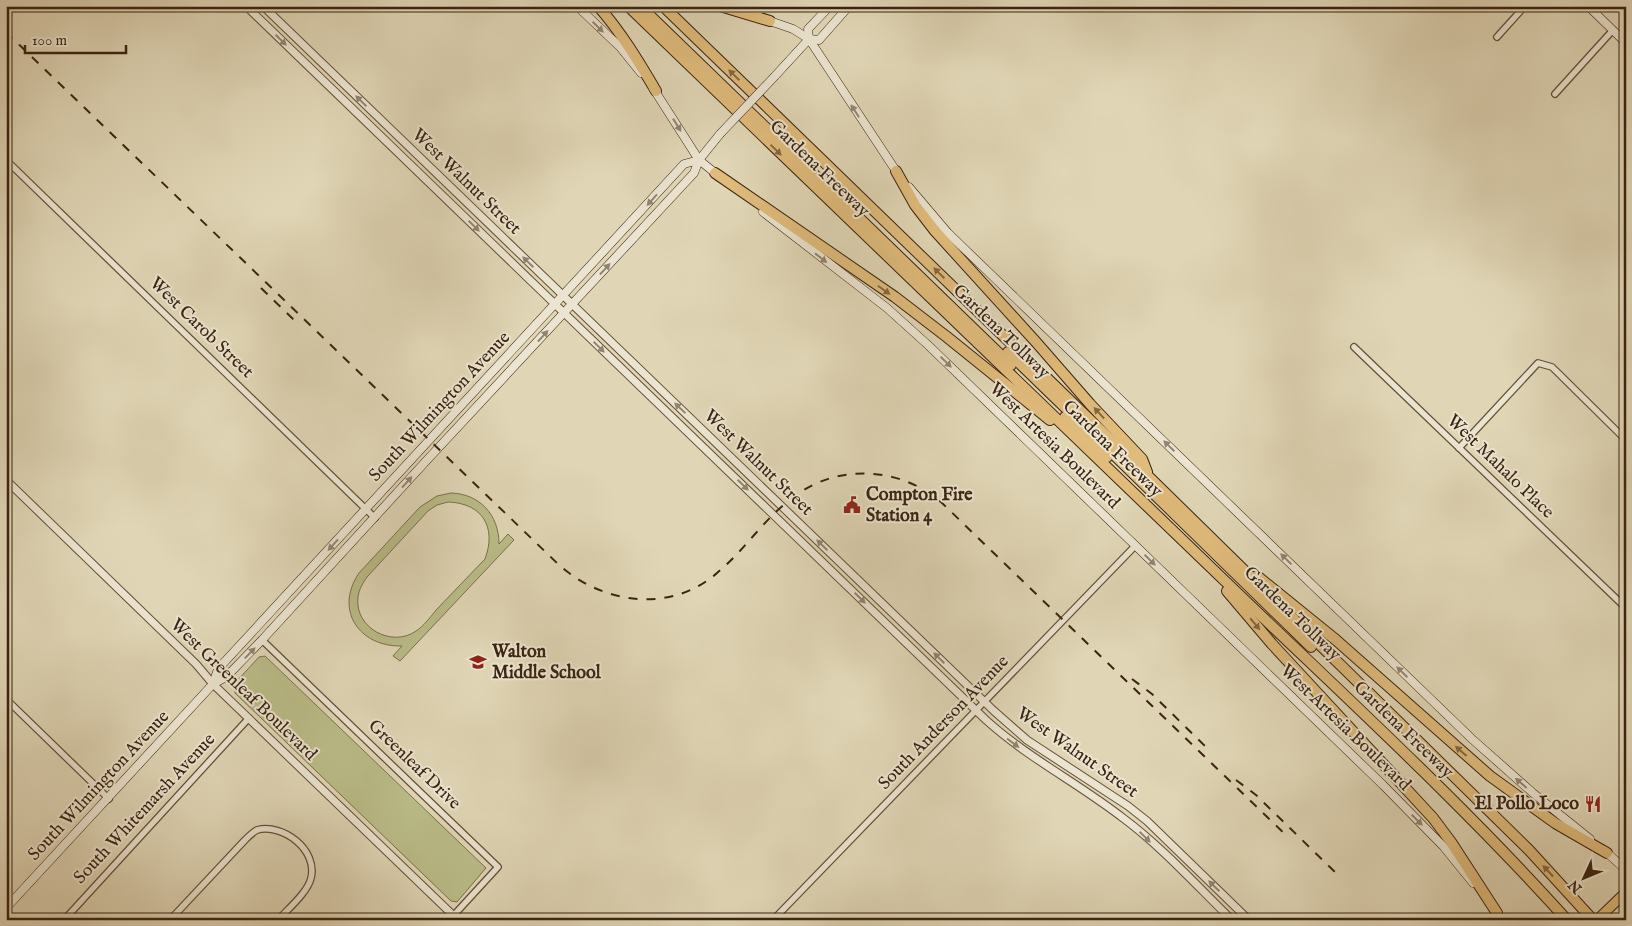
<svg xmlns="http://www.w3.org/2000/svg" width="1632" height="926" viewBox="0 0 1632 926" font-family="'IM FELL English',serif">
  <rect width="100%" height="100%" fill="#e0d6b6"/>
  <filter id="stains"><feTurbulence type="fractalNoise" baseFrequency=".004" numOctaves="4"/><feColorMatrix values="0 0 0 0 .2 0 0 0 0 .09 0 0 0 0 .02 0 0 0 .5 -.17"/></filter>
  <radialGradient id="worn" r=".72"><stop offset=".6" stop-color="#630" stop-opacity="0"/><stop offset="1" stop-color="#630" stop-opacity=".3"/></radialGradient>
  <g fill="#babc88" stroke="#7a704c" fill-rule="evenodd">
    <path d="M451,493c29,1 48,22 48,51l9,-10 6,6 -114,121 -7,-5 9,-10c-43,1 -68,-36 -43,-73l61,-66 17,-11zM448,502c34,1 49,25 37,57 -16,17 -32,33 -48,50 -6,7 -13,17 -21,22 -24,17 -62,-3 -58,-34 1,-8 5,-14 9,-20l61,-66 9,-6z"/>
    <path d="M265,656l221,212 -29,34 -6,-1 -216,-208v-10l24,-26z"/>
  </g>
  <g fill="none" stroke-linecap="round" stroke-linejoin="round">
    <g stroke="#64503a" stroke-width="8">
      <g id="minor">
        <path d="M1497,37l28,-31"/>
        <path d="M1555,94l58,-64"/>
        <path d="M6,160l369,358"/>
        <path d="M1354,347l272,261"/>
        <path d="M1459,448l79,-85 14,4 74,73"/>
        <path d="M262,640l236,227 -44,48"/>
        <path d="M6,699l103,100"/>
        <path d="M64,920l185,-202"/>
        <path d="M170,920l75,-80c4,-4 8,-8 12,-10 26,-7 61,20 54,48 -3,14 -23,31 -33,42"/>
        <path d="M773,920l362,-374"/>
      </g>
    </g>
    <g stroke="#64503a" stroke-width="9">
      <g id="tertiary">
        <path d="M246,6l740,714c42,38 92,63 137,98 39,29 73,67 109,102"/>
        <path d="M263,6l731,705 33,29 101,66 19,15 102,99"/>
        <path d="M6,480l190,184 17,20 245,236"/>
      </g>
    </g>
    <g stroke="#3a2311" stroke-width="9">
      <g id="secondary">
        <path d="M577,6l43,41 21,26"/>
        <path d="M744,6l13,8"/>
        <path d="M1588,6l38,37"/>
        <path d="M767,20l26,9 16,10 89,135"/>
        <path d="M809,39l10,1 30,-34"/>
        <path d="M775,76l34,-37 -1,-10 22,-23"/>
        <path d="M653,88l46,72 20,16"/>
        <path d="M909,187l39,46 524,506 61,54 57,46"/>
        <path d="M763,212l124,96 41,37 455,440 60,61 30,37"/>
        <path d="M213,684l5,-15 466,-505 15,-4"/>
        <path d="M1605,851l21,19"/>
        <path d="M6,908l207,-224 13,-7 36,-37 165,-180 267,-287 5,-13 21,-26"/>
      </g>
    </g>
    <g stroke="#3a2311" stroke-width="11">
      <path id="primary" d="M1597,920l29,-28"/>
    </g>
    <g stroke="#3a2311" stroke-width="12">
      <g id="motorway">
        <path d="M598,6c23,26 41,56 58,85"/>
        <path d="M628,6c199,193 399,384 598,576 115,111 234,219 341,338"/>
        <path d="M640,6l371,359"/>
        <path d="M663,6l487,472 379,372 64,70"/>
        <path d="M720,6l50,15"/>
        <path d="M896,171l19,34 20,26 101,111 54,62 52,55 5,13"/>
        <path d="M715,173l180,124 52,40 103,83"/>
        <path d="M1008,352l70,68"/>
        <path d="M1065,417l42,40"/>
        <path d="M1103,444l208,203"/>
        <path d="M1257,576l79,64 154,136 65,47 52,30"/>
        <path d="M1227,591l45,53 161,174 18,24 46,71"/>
      </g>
    </g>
    <use href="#minor" stroke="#ebe4d0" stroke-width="5.5"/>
    <use href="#tertiary" stroke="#ebe4d0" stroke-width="7"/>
    <use href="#secondary" stroke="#ebe4d0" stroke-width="8"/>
    <use href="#primary" stroke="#e0bb7b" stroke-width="9"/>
    <use href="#motorway" stroke="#e0bb7b" stroke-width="10"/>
    <g stroke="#3a2311" stroke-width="2" stroke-dasharray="9 9" stroke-linecap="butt">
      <path d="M6,32l552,532c44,40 112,50 159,9 28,-23 48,-56 78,-77 44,-33 106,-29 147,7l347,335"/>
      <path d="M261,288l34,33"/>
      <path d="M1132,679l20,15 59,58"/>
      <path d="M1236,780l20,15 84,82"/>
    </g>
    <g stroke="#3a2311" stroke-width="9" stroke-linecap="butt">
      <path id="secondary-bridge" d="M720,134l55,-58"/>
    </g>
    <use href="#secondary-bridge" stroke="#ebe4d0" stroke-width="8"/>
  </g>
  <defs><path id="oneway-solid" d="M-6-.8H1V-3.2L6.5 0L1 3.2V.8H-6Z" transform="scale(1.25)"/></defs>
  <g fill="#928470">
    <use href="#oneway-solid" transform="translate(598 27) rotate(44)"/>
    <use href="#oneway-solid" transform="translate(281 40) rotate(44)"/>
    <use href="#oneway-solid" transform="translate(361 101) rotate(-136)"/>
    <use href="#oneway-solid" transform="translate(855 111) rotate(-123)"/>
    <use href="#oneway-solid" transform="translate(677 125) rotate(58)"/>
    <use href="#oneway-solid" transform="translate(652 200) rotate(132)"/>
    <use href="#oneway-solid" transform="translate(474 226) rotate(44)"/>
    <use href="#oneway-solid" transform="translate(821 258) rotate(38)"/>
    <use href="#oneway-solid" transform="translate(528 262) rotate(-136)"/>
    <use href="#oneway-solid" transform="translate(605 269) rotate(-47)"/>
    <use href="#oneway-solid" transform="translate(543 336) rotate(-47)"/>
    <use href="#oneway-solid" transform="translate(599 347) rotate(44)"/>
    <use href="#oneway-solid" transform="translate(946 362) rotate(44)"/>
    <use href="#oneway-solid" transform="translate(680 408) rotate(-137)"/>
    <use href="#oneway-solid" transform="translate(1169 446) rotate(-136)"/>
    <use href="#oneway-solid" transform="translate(407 482) rotate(-48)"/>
    <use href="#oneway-solid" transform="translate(743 485) rotate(44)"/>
    <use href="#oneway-solid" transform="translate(333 545) rotate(132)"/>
    <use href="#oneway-solid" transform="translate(822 545) rotate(-136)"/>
    <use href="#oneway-solid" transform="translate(1286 559) rotate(-136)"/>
    <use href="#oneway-solid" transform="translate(1150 560) rotate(44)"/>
    <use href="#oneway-solid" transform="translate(860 598) rotate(44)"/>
    <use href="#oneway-solid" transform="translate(250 653) rotate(-46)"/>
    <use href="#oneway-solid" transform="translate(939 658) rotate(-136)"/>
    <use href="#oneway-solid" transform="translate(1402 672) rotate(-136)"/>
    <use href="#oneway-solid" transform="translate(1013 743) rotate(37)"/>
    <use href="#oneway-solid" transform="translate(1521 783) rotate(-139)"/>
    <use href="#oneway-solid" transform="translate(1417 820) rotate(45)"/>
    <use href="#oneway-solid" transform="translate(1145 837) rotate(44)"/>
    <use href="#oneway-solid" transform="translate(1214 886) rotate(-136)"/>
  </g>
  <g fill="#856741">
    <use href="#oneway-solid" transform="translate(734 75) rotate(-136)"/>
    <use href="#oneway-solid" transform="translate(776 150) rotate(44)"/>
    <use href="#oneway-solid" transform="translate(939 273) rotate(-136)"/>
    <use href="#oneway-solid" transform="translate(884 290) rotate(35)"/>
    <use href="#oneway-solid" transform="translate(1099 413) rotate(-133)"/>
    <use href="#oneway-solid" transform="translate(1255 624) rotate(50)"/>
    <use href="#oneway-solid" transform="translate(1461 751) rotate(-139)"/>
    <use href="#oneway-solid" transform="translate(1548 871) rotate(-133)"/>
  </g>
  <defs>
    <g id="civic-bare" transform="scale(1.35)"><path d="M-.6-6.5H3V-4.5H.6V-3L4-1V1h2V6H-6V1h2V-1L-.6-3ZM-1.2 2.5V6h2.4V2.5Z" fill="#8f2418" stroke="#ebe4d0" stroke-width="2.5" paint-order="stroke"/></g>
    <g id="school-bare" transform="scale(1.35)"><path d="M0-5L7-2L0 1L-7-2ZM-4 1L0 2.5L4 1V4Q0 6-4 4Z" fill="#8f2418" stroke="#ebe4d0" stroke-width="2.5" paint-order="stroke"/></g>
    <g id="restaurant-bare" transform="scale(1.35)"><path d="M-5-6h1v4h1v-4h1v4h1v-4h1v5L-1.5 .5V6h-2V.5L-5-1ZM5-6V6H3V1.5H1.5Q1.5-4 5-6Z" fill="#8f2418" stroke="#ebe4d0" stroke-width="2.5" paint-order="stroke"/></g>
  </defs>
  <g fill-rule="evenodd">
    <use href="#civic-bare" x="852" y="505"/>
    <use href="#school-bare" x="478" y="662"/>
    <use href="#restaurant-bare" x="1593" y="804"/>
  </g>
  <g text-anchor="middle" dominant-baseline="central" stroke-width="4" stroke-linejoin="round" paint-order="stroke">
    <g font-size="18" fill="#3a2311" stroke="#ebe4d0">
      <text transform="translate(819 169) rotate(44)">Gardena Freeway</text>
      <text transform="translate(466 182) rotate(44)">West Walnut Street</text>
      <text transform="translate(201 328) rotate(44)">West Carob Street</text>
      <text transform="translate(1001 332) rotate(44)">Gardena Tollway</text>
      <text transform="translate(440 407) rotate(-47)">South Wilmington Avenue</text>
      <text transform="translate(1054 446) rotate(44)">West Artesia Boulevard</text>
      <text transform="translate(1112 449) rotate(44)">Gardena Freeway</text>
      <text transform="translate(758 463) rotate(44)">West Walnut Street</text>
      <text transform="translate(1500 467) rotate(44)">West Mahalo Place</text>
      <text transform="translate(1292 614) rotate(44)">Gardena Tollway</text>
      <text transform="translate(243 690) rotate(44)">West Greenleaf Boulevard</text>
      <text transform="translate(944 723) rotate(-46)">South Anderson Avenue</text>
      <text transform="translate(1345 728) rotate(44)">West Artesia Boulevard</text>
      <text transform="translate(1403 730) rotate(44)">Gardena Freeway</text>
      <text transform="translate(1077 753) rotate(35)">West Walnut Street</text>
      <text transform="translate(414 765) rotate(44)">Greenleaf Drive</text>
      <text transform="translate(99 786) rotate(-47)">South Wilmington Avenue</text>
      <text transform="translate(145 809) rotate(-47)">South Whitemarsh Avenue</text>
    </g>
    <g font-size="18" font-weight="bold" fill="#3a2311" stroke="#ebe4d0" text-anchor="start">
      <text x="866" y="495">Compton Fire<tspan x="866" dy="21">Station 4</tspan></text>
      <text x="492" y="652">Walton<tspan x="492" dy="21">Middle School</tspan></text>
      <text x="1579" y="804" text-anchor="end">El Pollo Loco</text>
    </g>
  </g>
  <rect width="1632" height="926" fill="none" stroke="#e0d6b6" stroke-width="25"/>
  <rect x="8" y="8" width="1617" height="911" fill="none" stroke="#3a2311" stroke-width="2.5"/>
  <rect x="12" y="12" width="1607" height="901" fill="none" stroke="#3a2311"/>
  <g transform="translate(1584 878) rotate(226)" stroke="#ebe4d0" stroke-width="4" paint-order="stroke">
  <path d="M0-4L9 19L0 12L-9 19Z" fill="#3a2311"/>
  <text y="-8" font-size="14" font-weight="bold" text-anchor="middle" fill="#3a2311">N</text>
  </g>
  <path d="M25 45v8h101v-8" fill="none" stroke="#3a2311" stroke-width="2.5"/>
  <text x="32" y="45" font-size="15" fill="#3a2311" stroke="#ebe4d0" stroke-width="4" paint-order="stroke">100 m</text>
  <rect width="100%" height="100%" filter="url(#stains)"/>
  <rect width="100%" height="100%" fill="url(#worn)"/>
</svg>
